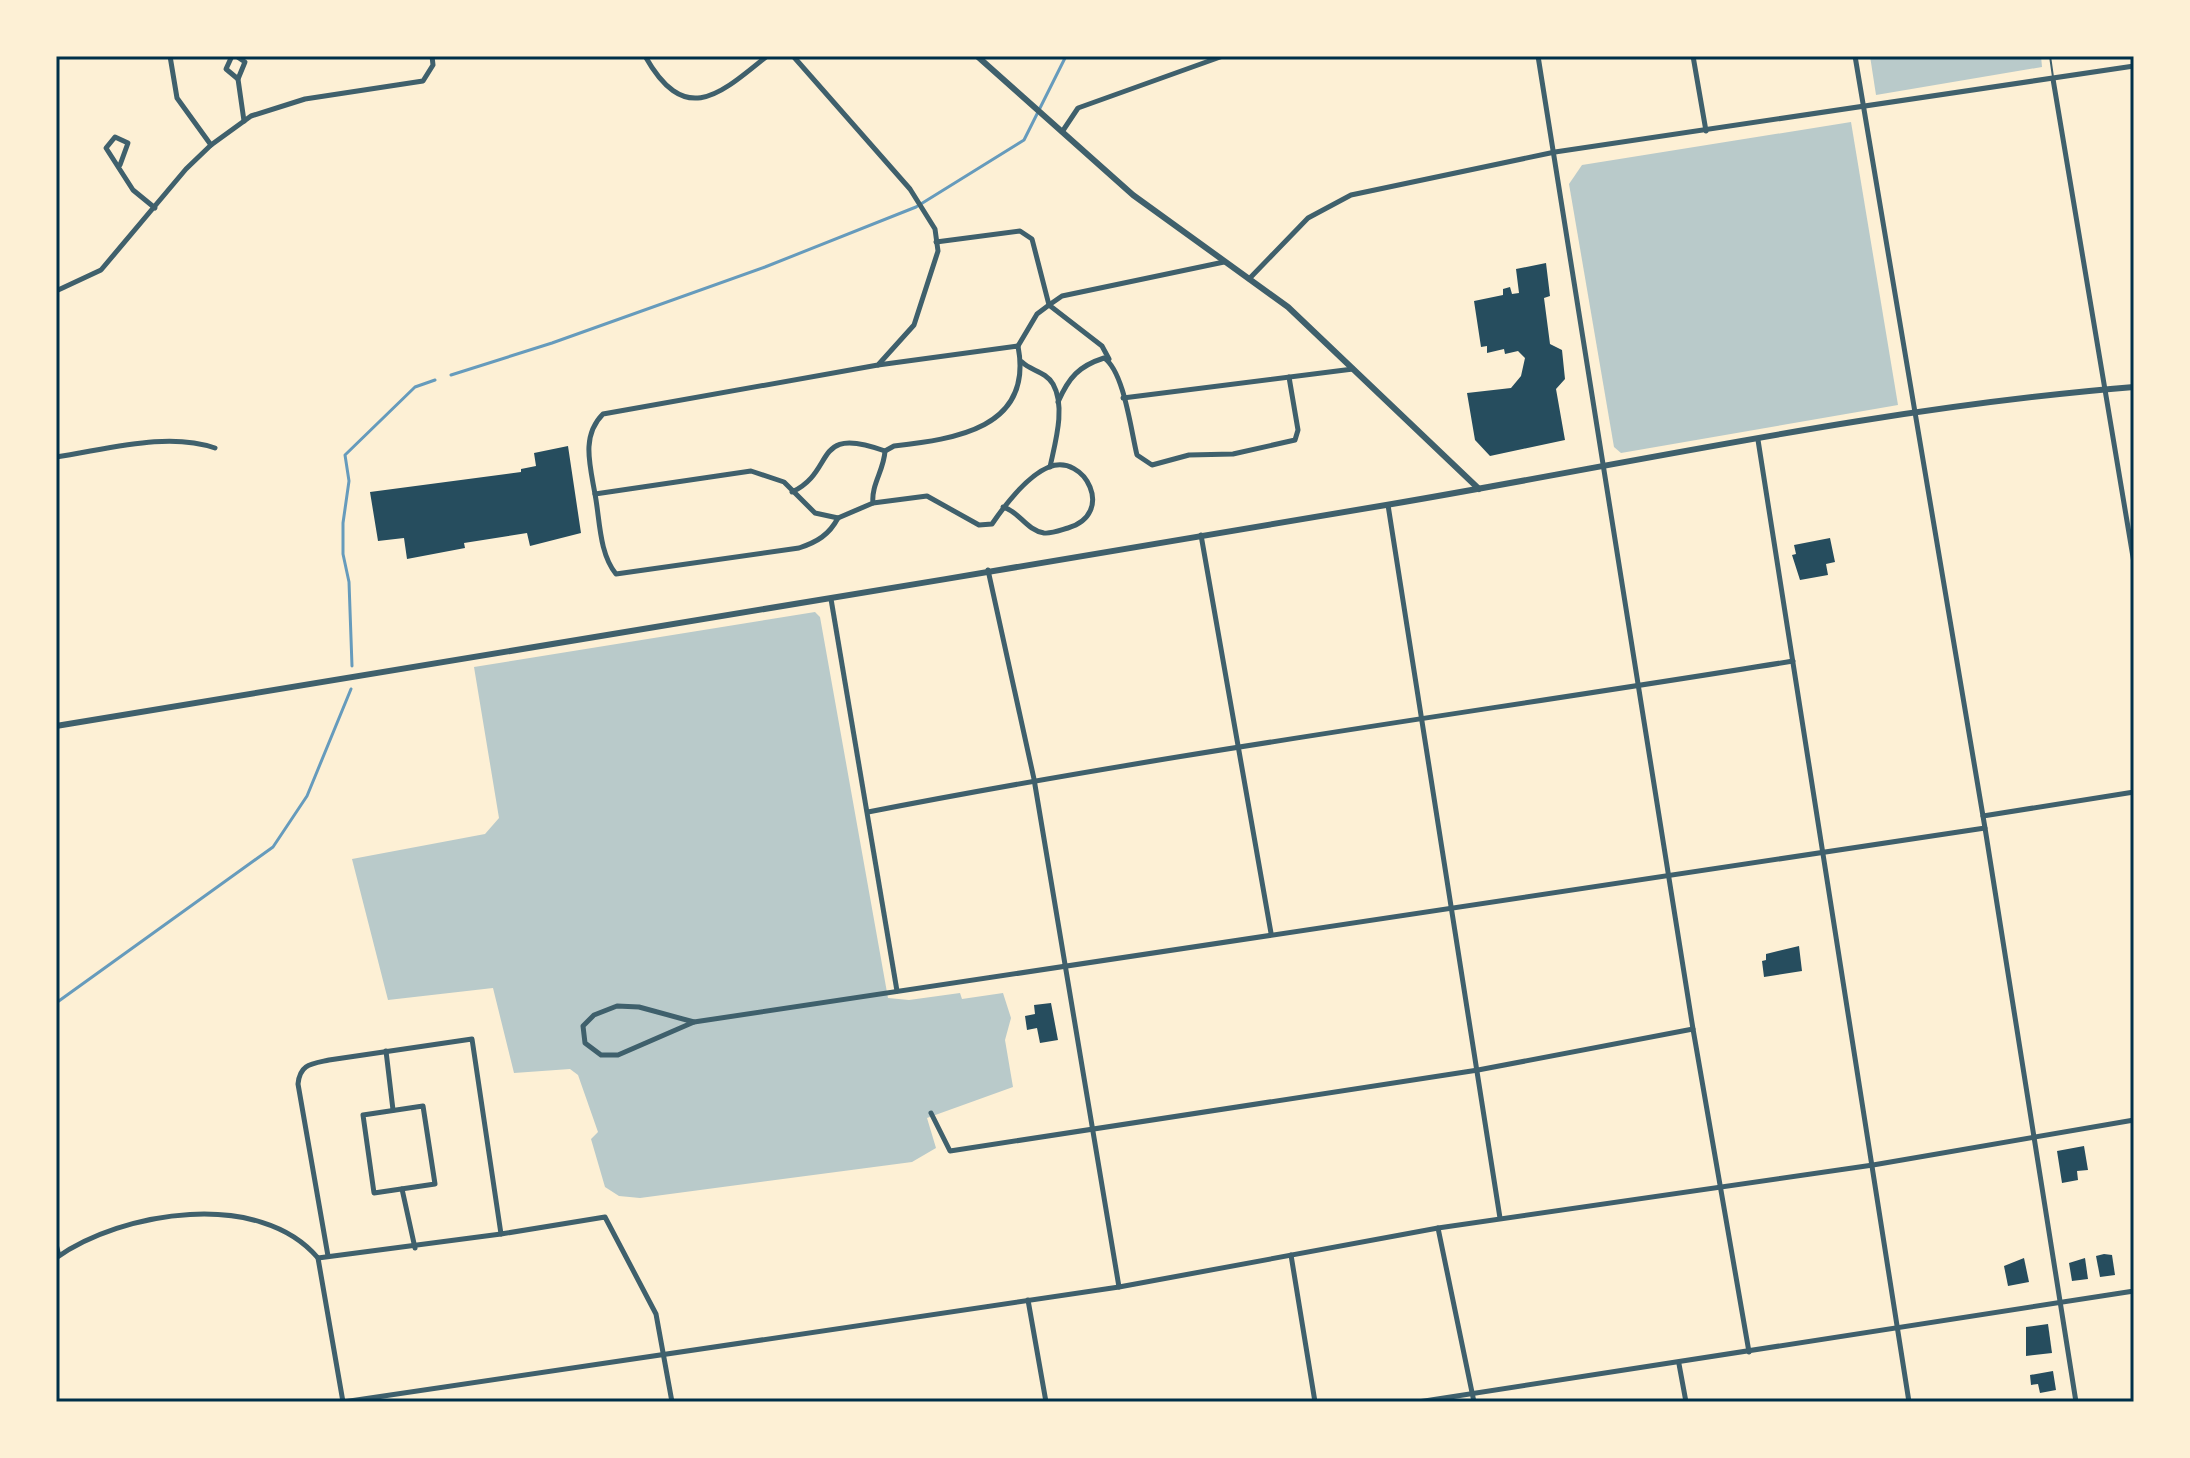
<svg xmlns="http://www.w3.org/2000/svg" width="2190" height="1458" viewBox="0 0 2190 1458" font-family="'Libre Baskerville',serif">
  <rect width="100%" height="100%" fill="#fdf0d5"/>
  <g fill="#b9caca">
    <path d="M1870,56h171l1,11 -166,28z"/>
    <path d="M1851,122l47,283 -277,48 -7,-6 -45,-263 13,-19z"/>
    <path d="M815,612l5,5 68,381 21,2 51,-7 2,6 41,-6 8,25 -6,22 8,47 -86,31 9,30 -24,14 -272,36 -21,-2 -14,-9 -14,-48 7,-7 -20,-57 -8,-6 -56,4 -21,-85 -105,12 -36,-141 133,-25 14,-16 -25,-151z"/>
  </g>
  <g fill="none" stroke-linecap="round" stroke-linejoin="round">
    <g stroke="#669bbc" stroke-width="3">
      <path d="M451,375l101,-32 213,-76 151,-60 108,-67 42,-84"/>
      <path d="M352,666l-3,-84 -6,-28v-31l6,-42 -4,-26 70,-68 20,-7"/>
      <path d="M56,1003l217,-156 34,-51 44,-107"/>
    </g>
  </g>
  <g fill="#264d5e">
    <path d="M1546,263l4,33 -6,2 6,46 12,6 3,29 -9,10 9,51 -75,16 -15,-16 -8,-47 44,-5 10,-12 4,-18 -7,-7 -13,3 -1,-5 -17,4v-7l-6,1 -7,-46 29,-6v-6l7,-2 2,7 7,-1 -3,-24z"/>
    <path d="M568,446l13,87 -51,13 -3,-13 -63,10 1,5 -58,11 -3,-21 -26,3 -8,-49 151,-20v-3l15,-3 -2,-13z"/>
    <path d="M1830,538l5,24 -9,2 2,11 -28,5 -8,-25 4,-1 -2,-9z"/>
    <path d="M1799,946l3,25 -38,6 -2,-16 4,-1v-6z"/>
    <path d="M1051,1003l7,37 -18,3 -3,-15 -10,2 -2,-14 10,-2 -1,-9z"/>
    <path d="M2084,1146l4,24 -11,1 1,9 -16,3 -5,-32z"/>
    <path d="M2104,1254l8,1 3,20 -15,2 -4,-21z"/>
    <path d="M2024,1258l5,24 -21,4 -4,-20z"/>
    <path d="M2085,1258l3,21 -16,2 -3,-18z"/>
    <path d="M2048,1324l4,29 -26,3v-29z"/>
    <path d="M2053,1371l3,19 -16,3 -2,-9 -7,1 -1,-10z"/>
  </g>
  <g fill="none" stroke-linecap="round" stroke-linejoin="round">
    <g stroke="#3f606c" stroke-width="2">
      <path d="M2050,56l3,21"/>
      <path d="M56,1238l4,16"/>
    </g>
    <g stroke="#3f606c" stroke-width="5">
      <path d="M170,56l7,42 34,47"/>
      <path d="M232,56l-6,13 12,10"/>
      <path d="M236,56l9,6 -7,17 6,42"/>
      <path d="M645,56c40,71 74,39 122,0"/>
      <path d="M1538,56l155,973 56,323"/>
      <path d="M1693,56l13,75"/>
      <path d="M1855,56l130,772 91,574"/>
      <path d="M2053,79l81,484"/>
      <path d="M1062,132l16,-24 145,-52"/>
      <path d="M120,165l8,-22 -13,-6 -9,11 27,42 22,18"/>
      <path d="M936,242l84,-11 12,8 17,66 -12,9 -19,32"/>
      <path d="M1249,279l59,-61 43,-23 204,-43 579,-86"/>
      <path d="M56,291l45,-21 85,-101 25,-24 40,-29 54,-17 118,-18 10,-16 -1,-9"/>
      <path d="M1109,359l-7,-13 -53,-41 13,-9 162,-34"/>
      <path d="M1022,362c9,9 23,9 31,22 13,23 2,59 -3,83"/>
      <path d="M878,365l140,-19c16,83 -64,93 -124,100l-9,5"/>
      <path d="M1123,398l230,-29"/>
      <path d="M1058,402c11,-25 21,-36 46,-44 20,13 27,73 33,97l15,10 37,-10 44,-1 62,-14 3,-10 -9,-53"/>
      <path d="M1758,440l151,962"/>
      <path d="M56,457c49,-7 111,-26 159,-9"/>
      <path d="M792,492c45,-21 19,-68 93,-41 -1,19 -14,34 -12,52l-35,15 -23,-5 -31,-31 -33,-11 -156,23c-5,-29 -14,-58 8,-80l275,-49 36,-40 24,-74 -3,-22 -25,-40 -117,-133"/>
      <path d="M595,494c5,26 4,59 21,80l183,-26c18,-6 30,-13 39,-30"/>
      <path d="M873,503l54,-7 52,29 13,-1c13,-19 35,-48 57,-57 36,-14 67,47 19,61 -7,2 -17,6 -24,5 -18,-3 -25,-22 -41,-26"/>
      <path d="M1388,505l112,713"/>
      <path d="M1201,535l70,398"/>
      <path d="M988,570l46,209 85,508"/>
      <path d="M831,599l66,392"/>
      <path d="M868,812c307,-60 617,-101 925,-151"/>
      <path d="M1983,816l151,-24"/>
      <path d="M617,1006l22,1 55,15 -76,33h-17l-16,-12 -2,-17 11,-11z"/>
      <path d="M694,1022c430,-65 860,-132 1291,-194"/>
      <path d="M386,1051l7,59"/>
      <path d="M423,1106l12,78 -61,9 -11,-78z"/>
      <path d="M931,1113l19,38 528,-81 215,-41"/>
      <path d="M402,1189l13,59"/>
      <path d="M1438,1228l36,174"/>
      <path d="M1291,1255l24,147"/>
      <path d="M328,1256l-30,-172c2,-20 13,-20 31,-24l143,-21 29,195 104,-17 51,97 16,88"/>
      <path d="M56,1258c66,-47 204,-69 262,0l183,-24"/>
      <path d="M318,1258l25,144"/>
      <path d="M1028,1300l18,102"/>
      <path d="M1679,1364l7,38"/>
      <path d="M343,1402l776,-115 319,-59 435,-63 261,-45"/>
      <path d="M1418,1402l716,-111"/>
    </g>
    <g stroke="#3f606c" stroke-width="6">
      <path d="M977,56l156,139 155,112 191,182"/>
      <path d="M56,726c445,-74 891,-146 1336,-222 246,-42 493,-97 742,-117"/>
    </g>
  </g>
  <rect width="2190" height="1458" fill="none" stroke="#fdf0d5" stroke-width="116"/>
  <rect x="58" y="58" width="2074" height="1342" fill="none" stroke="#003049" stroke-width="3"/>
</svg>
